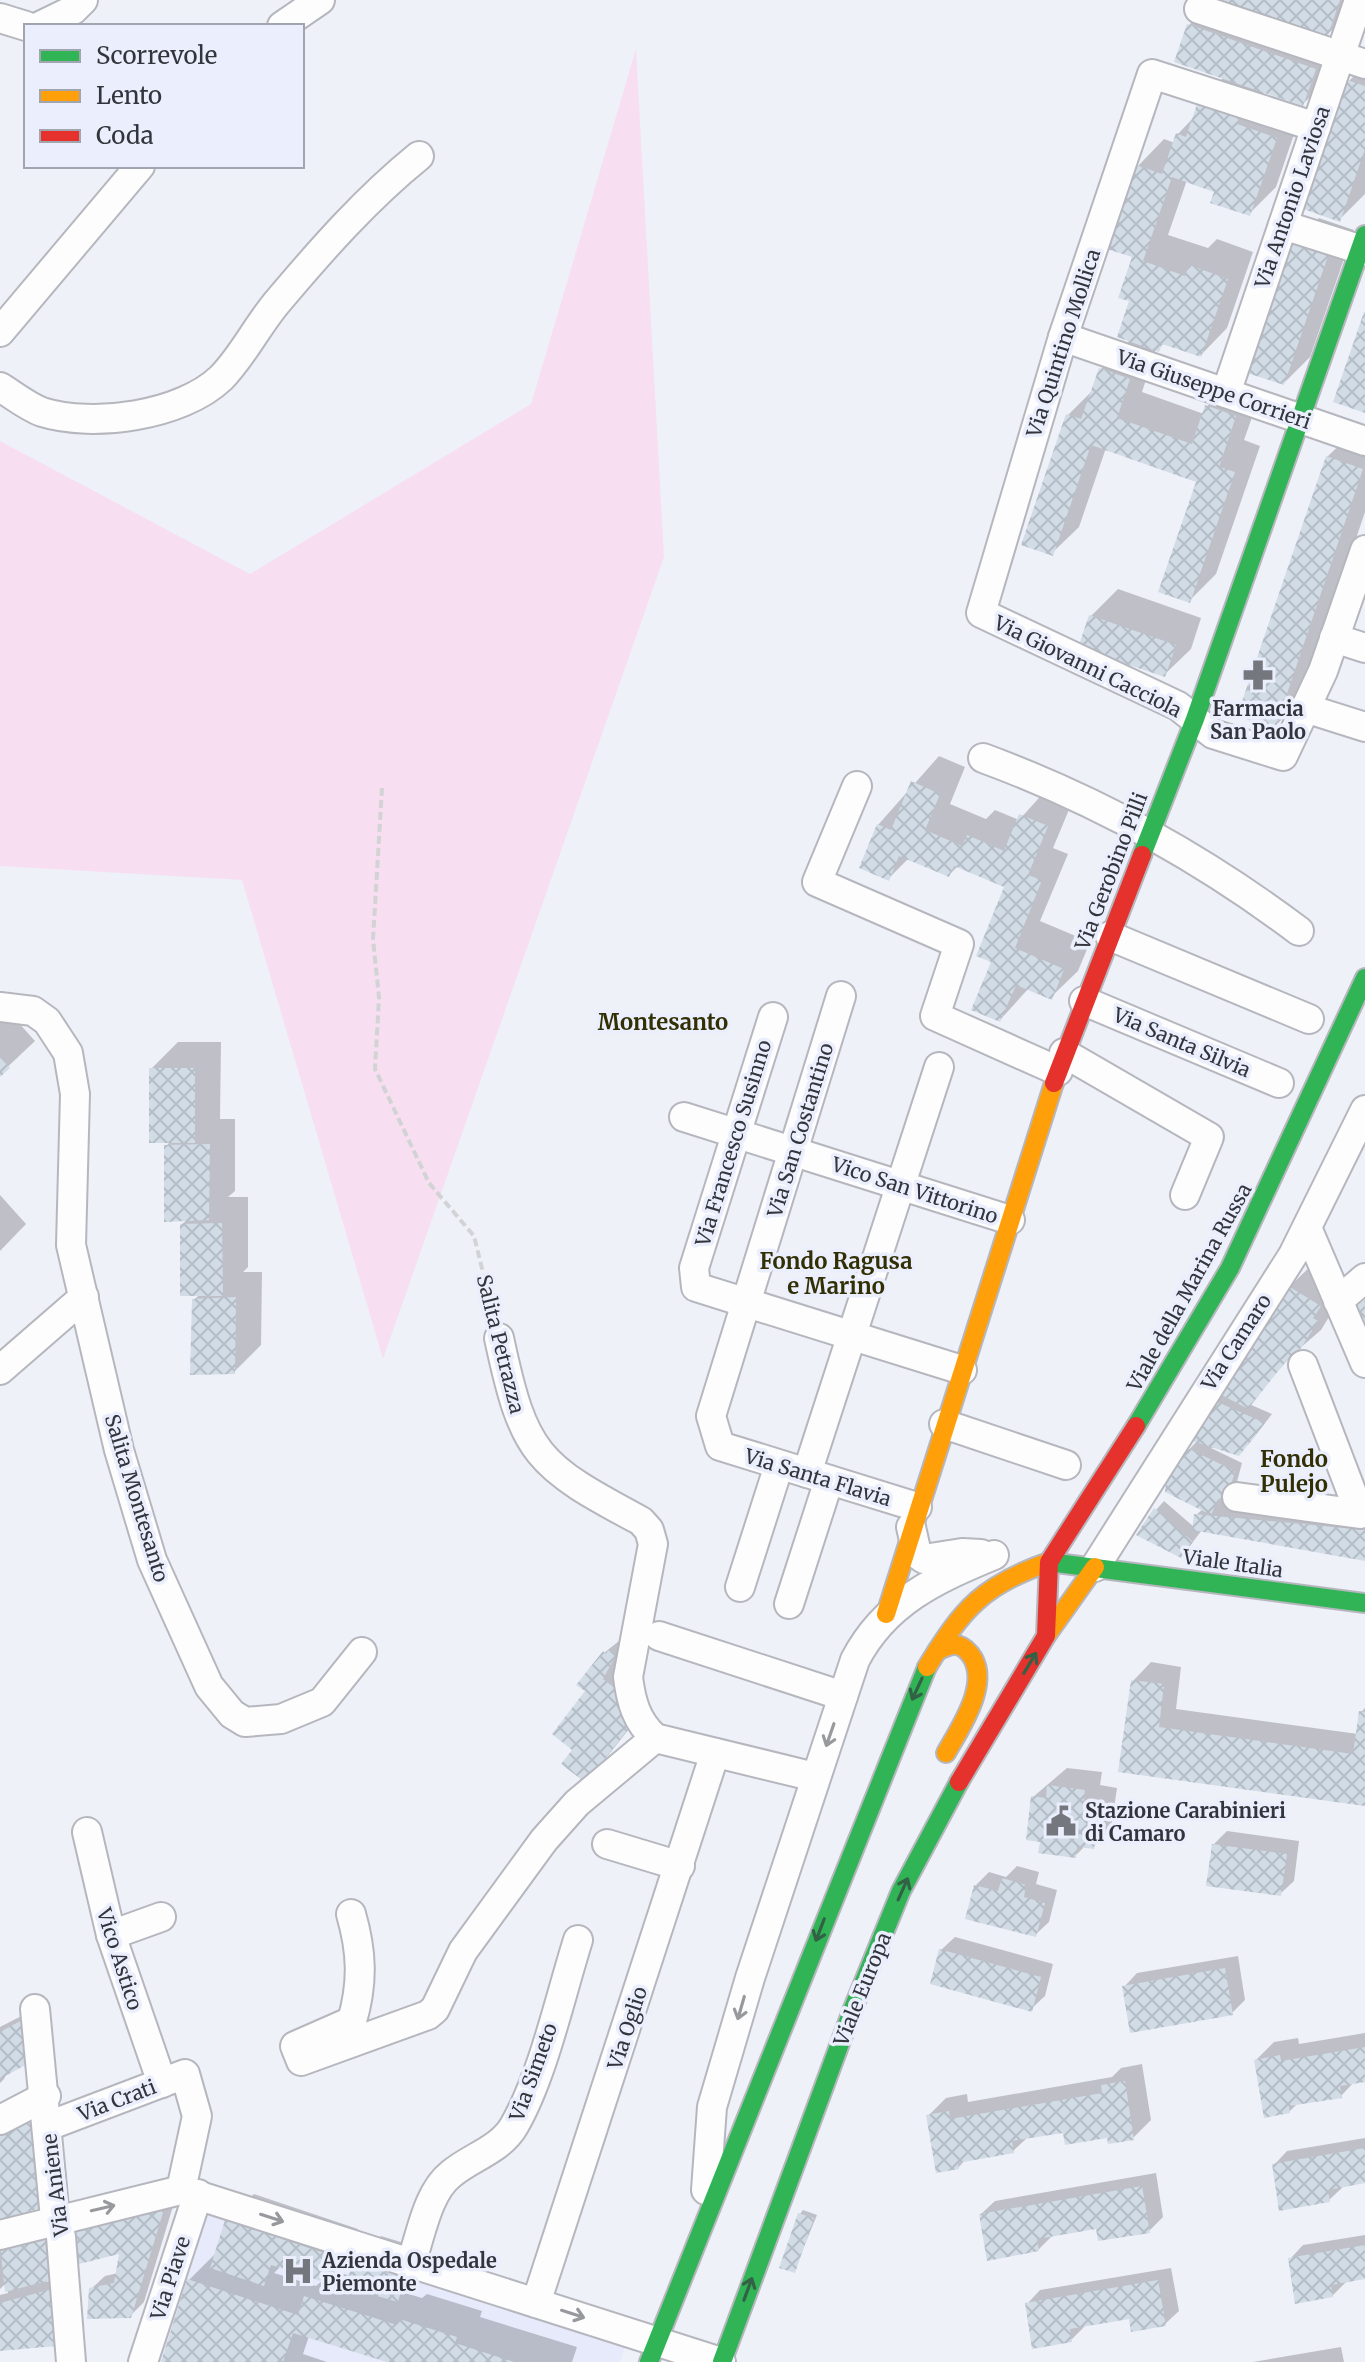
<svg xmlns="http://www.w3.org/2000/svg" width="1365" height="2362" viewBox="0 0 1365 2362" font-family="Merriweather,serif">
  <defs>
    <pattern id="building-cross-hatch" width="8" height="8" patternUnits="userSpaceOnUse" patternTransform="scale(2)"><rect width="8" height="8" fill="#d1dce6"/><path d="M0 0l8 8M0 8l8-8" fill="none" stroke="#b4bdc6"/></pattern>
  </defs>
  <rect width="100%" height="100%" fill="#eff1f9"/>
  <path fill="#e6eafb" d="M202,2205l427,131 -9,26h-471z"/>
  <path fill="#f7dff1" d="M636,49l28,508 -281,802 -141,-479 -242,-14v-425l250,133 281,-170z"/>
  <g fill="#0003" fill-rule="evenodd">
    <path d="M1214,0h142l-3,9 -28,28 4,41 -26,26 -39,-13 -2,6 40,14 -26,76 -27,27 -33,-23 -29,-11 -19,55 40,13 9,-9 36,13 -26,76 -26,27 -36,-12 -9,6 -14,43 62,22 3,-8 27,-26 28,9 -18,51 16,6 -44,128 -27,27 10,-121 -93,-32 -27,79 -27,26 -28,-10 44,-128 26,-26 7,-20 29,-29 8,-174 26,-27 11,4 3,-9 16,-17 6,-15 24,-25 -35,-52z"/>
    <path d="M1365,65v129l-25,25 9,-138z"/>
    <path d="M1319,218l35,12 -44,127 -26,26 9,-139z"/>
    <path d="M1354,431l11,4v77l-64,189 -27,26 53,-270z"/>
    <path d="M1118,589l83,29 -10,31 -27,26 -73,-59z"/>
    <path d="M939,756l26,11 -15,37 36,15 9,-9 24,10 28,-31 26,11 -20,48 15,6 -28,67 50,21 -12,29 -27,26 -22,-9 -29,32 -7,-59 13,-75 -48,-20 -9,9 -40,-17 -20,20 -11,-53z"/>
    <path d="M9,1012l26,29 -35,33v-54z"/>
    <path d="M178,1042h43l-1,77h15v72l-7,6h20v70l-5,5h19l-1,73 -27,27 -40,-72 6,-6 -18,-70 6,-5 -22,-73 5,-5 -20,-72z"/>
    <path d="M0,1195l26,29 -26,27z"/>
    <path d="M1316,1261l27,33 -22,36 -29,25 -43,49 23,10 -24,31 -37,3 31,15 -8,30 -11,10 142,13v43l-163,-29 -13,17 -33,-37 8,-9 30,26 2,-12 7,-6 -34,-38 29,-31 18,-37 73,-116z"/>
    <path d="M624,1637l5,4 -14,24 22,17 7,28 -45,57 -24,-18 13,-58 16,-38z"/>
    <path d="M1151,1662l30,5 -5,42 182,25 3,-22 4,-4v96l-244,-34 12,-89z"/>
    <path d="M1067,1768l35,4 -2,13 17,3 -6,41 -18,18 -8,-1 -10,10 -42,-59z"/>
    <path d="M1227,1831l72,10 -5,40 -14,13 -67,-49z"/>
    <path d="M1017,1866l22,6 -3,12 21,6 -8,32 -14,13 -60,-49 14,-14 17,5z"/>
    <path d="M955,1937l98,27 -8,32 -14,13 -90,-59z"/>
    <path d="M1238,1956l7,44 -13,13 -108,-26 13,-14z"/>
    <path d="M39,2007l-35,72 -4,4v-56z"/>
    <path d="M1365,2033v47l-10,1 -14,15 -43,7 -9,9 -33,-52 18,-18 24,-4 1,6z"/>
    <path d="M1142,2064l9,56 -18,18 -69,-8 -36,7 -15,14 -47,8 -8,9 -30,-52 18,-18 21,-4 1,8 144,-25 9,-9z"/>
    <path d="M1365,2138v43l-22,6 -14,13 -55,-35 13,-14z"/>
    <path d="M1156,2173l7,44 -14,14 -52,-5 -45,10 -14,14 -57,-36 14,-13z"/>
    <path d="M177,2193l-33,109 -14,14 -39,-27 14,-13 13,-3 4,-22z"/>
    <path d="M254,2194l104,35 -8,25 -17,17 18,5 3,-13 27,-27 50,15 -7,23 -19,19 17,5 5,-4 55,17 -2,6 97,30 -5,15h-184l-79,-26 -6,18 24,8h-164l26,-82 26,-26 12,-33zM281,2266l42,14 -7,6 -42,-13z"/>
    <path d="M803,2210l14,5 -23,56 6,-57z"/>
    <path d="M1365,2235v42l-19,5 -14,14 -42,-37 13,-14z"/>
    <path d="M0,2243l59,26 -13,13 19,-5 -65,72v-54l8,-2 -2,-10 -6,6z"/>
    <path d="M1171,2268l8,43 -14,13 -35,-7 -45,9 -14,14 -44,-36 13,-14z"/>
    <path d="M1341,2347l3,15h-91z"/>
  </g>
  <g fill="url(#building-cross-hatch)">
    <path d="M1221,0h119l-13,38z"/>
    <path d="M1187,24l129,45 -13,37 -129,-44z"/>
    <path d="M1347,80l18,6v63l-25,73 -37,-13z"/>
    <path d="M1198,101l42,14 -3,9 40,14 -27,78 -40,-13 4,-11 -42,-15 -29,84 42,15 4,-11 39,14 -27,78 -39,-13 -3,8 -42,-15 12,-36 -11,-3 14,-41 -25,-8 29,-84 26,9 14,-41 10,4z"/>
    <path d="M1291,243l37,13 -44,129 -37,-12z"/>
    <path d="M1364,312h1v101l-32,-11z"/>
    <path d="M1099,368l31,11 -13,39 75,26 13,-39 31,11 -17,51 16,5 -45,131 -32,-11 38,-110 -105,-37 -38,111 -32,-11 45,-131 15,5z"/>
    <path d="M1326,456l37,13 -88,260 -38,-13z"/>
    <path d="M1089,615l87,30 -11,32 -87,-29z"/>
    <path d="M911,781l29,13 -15,36 37,16 5,-11 37,16 15,-37 29,12 -20,49 14,5 -27,68 49,21 -12,31 -36,-15 -16,37 -29,-12 20,-48 -15,-6 28,-69 -50,-21 -5,11 -50,-21 -10,25 -30,-13 18,-44 14,6z"/>
    <path d="M0,1057l10,11 -10,9z"/>
    <rect x="149" y="1068" width="46" height="75"/>
    <path d="M210,1144l-1,76 -45,2v-77z"/>
    <path d="M222,1223l1,73h-43v-72z"/>
    <path d="M1288,1286l33,20 -8,12 5,3 -24,38 -4,-3 -42,53 -28,-15z"/>
    <path d="M236,1297l-1,77 -45,1 2,-76z"/>
    <path d="M1365,1300v23l-8,-18z"/>
    <path d="M1215,1401l50,22 -26,33 -53,-17z"/>
    <path d="M1187,1448l48,23 -9,32 -8,-4 -7,16 -46,-23 2,-22z"/>
    <path d="M1154,1508l39,34 -12,16 -45,-23z"/>
    <path d="M1194,1514l171,16v31l-173,-31z"/>
    <path d="M609,1649l7,6 -13,24 22,17 -8,11 6,4 -3,4 12,9 -46,59 -25,-19 11,-14 -20,-16 33,-43 -9,-6 27,-34 3,3z"/>
    <path d="M1131,1680l33,4 -5,43 194,27 6,-43 6,1v94l-247,-34z"/>
    <path d="M1047,1785l38,5 -2,13 17,2 -6,44 -17,-2 -1,11 -38,-5 2,-11 -14,-2 5,-44 15,2z"/>
    <path d="M1212,1844l75,10 -6,42 -75,-10z"/>
    <path d="M1002,1878l24,7 -2,12 21,6 -9,34 -71,-18 9,-34 24,6z"/>
    <path d="M939,1949l102,28 -9,35 -102,-28z"/>
    <path d="M1225,1968l8,47 -103,18 -8,-47z"/>
    <path d="M26,2018l5,44 -31,17v-47z"/>
    <path d="M1365,2047v35l-25,4 2,12 -53,8 1,7 -26,5 -10,-58 26,-5 1,6z"/>
    <path d="M1125,2081l9,59 -26,4 -1,-6 -42,7 -2,-12 -51,8 2,12 -56,10 1,6 -23,4 -10,-58 23,-4 1,8 152,-26 -1,-8z"/>
    <path d="M36,2110l4,98 -40,12v-90z"/>
    <path d="M1365,2148v35l-37,7 2,12 -51,9 -7,-47z"/>
    <path d="M1142,2186l8,47 -52,8 -2,-12 -59,10 2,12 -52,10 -8,-47z"/>
    <path d="M165,2206l-34,112 -44,1 2,-31 25,-5 5,-29 -48,12 -4,-42z"/>
    <path d="M798,2213l16,5 -19,55 -16,-5z"/>
    <path d="M225,2220l108,36 -9,26 -53,-17 -7,21 -54,-18z"/>
    <path d="M49,2230l2,50 -46,12 -5,-49z"/>
    <path d="M1365,2245v34l-34,6 2,12 -38,7 -7,-46z"/>
    <path d="M353,2262l52,15 -7,25 -53,-15z"/>
    <path d="M187,2279l111,36 6,-19 93,29 2,-6 58,18 -2,6 59,19h-127l-94,-29 -10,29h-122z"/>
    <path d="M1158,2280l8,46 -35,6 -2,-13 -59,10 2,13 -40,7 -7,-46z"/>
    <path d="M52,2289l4,57 -56,5v-48z"/>
  </g>
  <g fill="none" stroke-linecap="round" stroke-linejoin="round">
    <g stroke="#b6b7be" stroke-width="32">
      <g id="street">
        <path d="M1199,9l166,55"/>
        <path d="M0,18l26,8"/>
        <path d="M40,26l33,-16 10,-10"/>
        <path d="M282,26l38,-26"/>
        <path d="M1316,127l-164,-53 -89,263 -82,276 197,93 35,28 70,22 40,-85 42,-121"/>
        <path d="M1283,225l82,26"/>
        <path d="M0,332l140,-166"/>
        <path d="M1063,337l302,104"/>
        <path d="M0,387c13,8 28,20 42,25 51,16 139,4 179,-34 22,-22 37,-54 58,-78 43,-51 88,-102 140,-144"/>
        <path d="M1226,393l133,-393"/>
        <path d="M1334,638l31,10"/>
        <path d="M1305,708l60,19"/>
        <path d="M983,758c114,42 219,100 316,173"/>
        <path d="M857,786l-40,96 142,62 -24,72 123,55"/>
        <path d="M1110,936l199,83"/>
        <path d="M841,996l-130,420 9,30 197,61"/>
        <path d="M1084,1001l195,82"/>
        <path d="M0,1007l33,4 14,10 21,32 7,41 -4,151 48,205 33,110 57,126 23,28 13,8 36,-3 41,-17 40,-50"/>
        <path d="M773,1017l-79,251 2,19 266,83"/>
        <path d="M1064,1053l145,84 -24,58"/>
        <path d="M684,1117l326,103"/>
        <path d="M1308,1230l57,133"/>
        <path d="M1338,1301l27,-23"/>
        <path d="M499,1338c25,117 37,127 142,183l8,9 4,14 -25,133c3,24 8,44 27,61l160,39"/>
        <path d="M0,1370l84,-73"/>
        <path d="M944,1424l122,41"/>
        <path d="M807,1473l132,-406"/>
        <path d="M1237,1497l123,17 -57,-149"/>
        <path d="M911,1527l6,27 7,5 38,-6 19,1"/>
        <path d="M1095,1567l198,-312 72,-145"/>
        <path d="M740,1587l39,-122"/>
        <path d="M789,1604l40,-124"/>
        <path d="M659,1636l184,60"/>
        <path d="M87,1832l24,103 51,148"/>
        <path d="M607,1844l73,22"/>
        <path d="M351,1914c11,38 12,69 1,107l-57,25 6,15 127,-46 7,-6 28,-58 81,-111 33,-37 78,-65"/>
        <path d="M111,1935l50,-18"/>
        <path d="M35,2009l19,199 7,29 10,125"/>
        <path d="M0,2120l46,-24"/>
        <path d="M48,2126l137,-52 12,42 -16,74"/>
        <path d="M706,2190l6,-83 38,-129 105,-318c30,-58 81,-81 139,-105"/>
        <path d="M0,2235l181,-45 540,172"/>
        <path d="M411,2263c10,-28 16,-70 40,-89 20,-17 49,-24 63,-48 29,-50 46,-129 64,-186"/>
        <path d="M536,2303l179,-550"/>
        <path d="M143,2362l55,-168"/>
      </g>
    </g>
    <g stroke="#b6b7be" stroke-width="22">
      <g id="fast">
        <path d="M1142,855l53,-136 170,-484"/>
        <path d="M1136,1426l94,-158 135,-290"/>
        <path d="M1049,1562l316,41"/>
        <path d="M649,2362l278,-695"/>
        <path d="M722,2362l130,-351 49,-120 58,-109"/>
      </g>
    </g>
    <g stroke="#b6b7be" stroke-width="22">
      <g id="slow">
        <path d="M886,1614l168,-531"/>
        <path d="M1046,1636l49,-69"/>
        <path d="M937,1651c13,-7 23,-10 33,3 22,28 -10,74 -24,99"/>
        <path d="M927,1667c36,-59 56,-82 122,-105"/>
      </g>
    </g>
    <g stroke="#b6b7be" stroke-width="22">
      <g id="jam">
        <path d="M1054,1083l88,-228"/>
        <path d="M959,1782l87,-146 3,-74 87,-136"/>
      </g>
    </g>
    <path stroke="#d2d3d5" stroke-width="4" stroke-dasharray="8 4" stroke-linecap="butt" d="M382,788l-9,151 6,59 -4,71 54,114 45,53 19,77"/>
    <use href="#street" stroke="#fdfdfe" stroke-width="28"/>
    <use href="#fast" stroke="#30b455" stroke-width="18"/>
    <use href="#slow" stroke="#ff9f0a" stroke-width="18"/>
    <use href="#jam" stroke="#e5322d" stroke-width="18"/>
  </g>
  <defs><path id="oneway-shaft" d="M-6 0H5M1.5-3L5.5 0L1.5 3" fill="none" stroke-width="1.6" stroke-linecap="round" stroke-linejoin="round" transform="scale(2)"/></defs>
  <g stroke="#326145">
    <use href="#oneway-shaft" transform="translate(1030 1663) rotate(-59)"/>
    <use href="#oneway-shaft" transform="translate(917 1689) rotate(115)"/>
    <use href="#oneway-shaft" transform="translate(903 1889) rotate(-66)"/>
    <use href="#oneway-shaft" transform="translate(820 1930) rotate(111)"/>
    <use href="#oneway-shaft" transform="translate(748 2289) rotate(-70)"/>
  </g>
  <g stroke="#98999d">
    <use href="#oneway-shaft" transform="translate(830 1735) rotate(109)"/>
    <use href="#oneway-shaft" transform="translate(741 2008) rotate(106)"/>
    <use href="#oneway-shaft" transform="translate(103 2208) rotate(-13)"/>
    <use href="#oneway-shaft" transform="translate(272 2218) rotate(18)"/>
    <use href="#oneway-shaft" transform="translate(573 2314) rotate(18)"/>
  </g>
  <defs>
    <g id="pharmacy-bare" transform="scale(2.4)"><path d="M-2-6h4v4h4v4h-4v4h-4v-4h-4v-4h4Z" fill="#75777e" stroke="#ebeffd" stroke-width="2.5" paint-order="stroke"/></g>
    <g id="civic-bare" transform="scale(2.4)"><path d="M-.6-6.5H3V-4.5H.6V-3L4-1V1h2V6H-6V1h2V-1L-.6-3ZM-1.2 2.5V6h2.4V2.5Z" fill="#75777e" stroke="#ebeffd" stroke-width="2.5" paint-order="stroke"/></g>
    <g id="hospital-bare" transform="scale(2.4)"><path d="M-5-5h3v3.5h4V-5h3V5h-3V1.5h-4V5h-3Z" fill="#75777e" stroke="#ebeffd" stroke-width="2.5" paint-order="stroke"/></g>
  </defs>
  <g fill-rule="evenodd">
    <use href="#pharmacy-bare" x="1258" y="675"/>
    <use href="#civic-bare" x="1061" y="1821"/>
    <use href="#hospital-bare" x="298" y="2271"/>
  </g>
  <g text-anchor="middle" dominant-baseline="central" stroke-width="7" stroke-linejoin="round" paint-order="stroke">
    <g font-size="20" fill="#33353c" stroke="#ebeffd">
      <text transform="translate(1292 197) rotate(-71)">Via Antonio Laviosa</text>
      <text transform="translate(1063 343) rotate(-72)">Via Quintino Mollica</text>
      <text transform="translate(1214 389) rotate(19)">Via Giuseppe Corrieri</text>
      <text transform="translate(1088 666) rotate(26)">Via Giovanni Cacciola</text>
      <text transform="translate(1111 871) rotate(-69)">Via Gerobino Pilli</text>
      <text transform="translate(1182 1042) rotate(23)">Via Santa Silvia</text>
      <text transform="translate(800 1130) rotate(-73)">Via San Costantino</text>
      <text transform="translate(733 1143) rotate(-73)">Via Francesco Susinno</text>
      <text transform="translate(915 1190) rotate(18)">Vico San Vittorino</text>
      <text transform="translate(1189 1287) rotate(-61)">Viale della Marina Russa</text>
      <text transform="translate(1236 1342) rotate(-57)">Via Camaro</text>
      <text transform="translate(501 1344) rotate(76)">Salita Petrazza</text>
      <text transform="translate(818 1477) rotate(17)">Via Santa Flavia</text>
      <text transform="translate(137 1498) rotate(73)">Salita Montesanto</text>
      <text transform="translate(1233 1563) rotate(8)">Viale Italia</text>
      <text transform="translate(120 1959) rotate(72)">Vico Astico</text>
      <text transform="translate(862 1989) rotate(-68)">Viale Europa</text>
      <text transform="translate(627 2028) rotate(-72)">Via Oglio</text>
      <text transform="translate(533 2072) rotate(-70)">Via Simeto</text>
      <text transform="translate(117 2100) rotate(-21)">Via Crati</text>
      <text transform="translate(55 2185) rotate(-97)">Via Aniene</text>
      <text transform="translate(170 2278) rotate(-72)">Via Piave</text>
    </g>
    <g font-size="20" font-weight="bold" fill="#33353c" stroke="#ebeffd" text-anchor="start">
      <text x="1258" y="708" text-anchor="middle">Farmacia<tspan x="1258" dy="23">San Paolo</tspan></text>
      <text x="1085" y="1810">Stazione Carabinieri<tspan x="1085" dy="23">di Camaro</tspan></text>
      <text x="322" y="2260">Azienda Ospedale<tspan x="322" dy="23">Piemonte</tspan></text>
    </g>
    <g font-size="22" font-weight="bold" fill="#312f03" stroke="#ebeffd">
      <text x="663" y="1022">Montesanto</text>
      <text x="836" y="1261">Fondo Ragusa<tspan x="836" dy="25">e Marino</tspan></text>
      <text x="1294" y="1459">Fondo<tspan x="1294" dy="25">Pulejo</tspan></text>
    </g>
  </g>
  <rect x="24" y="24" width="280" height="144" fill="#ebeffd" stroke="#a1a5b0" stroke-width="2"/>
  <rect x="40" y="50" width="40" height="12" fill="#30b455" stroke="#a1a5b0" stroke-width="2"/>
  <text x="96" y="64" font-size="24" fill="#33353c">Scorrevole</text>
  <rect x="40" y="90" width="40" height="12" fill="#ff9f0a" stroke="#a1a5b0" stroke-width="2"/>
  <text x="96" y="104" font-size="24" fill="#33353c">Lento</text>
  <rect x="40" y="130" width="40" height="12" fill="#e5322d" stroke="#a1a5b0" stroke-width="2"/>
  <text x="96" y="144" font-size="24" fill="#33353c">Coda</text>
</svg>
